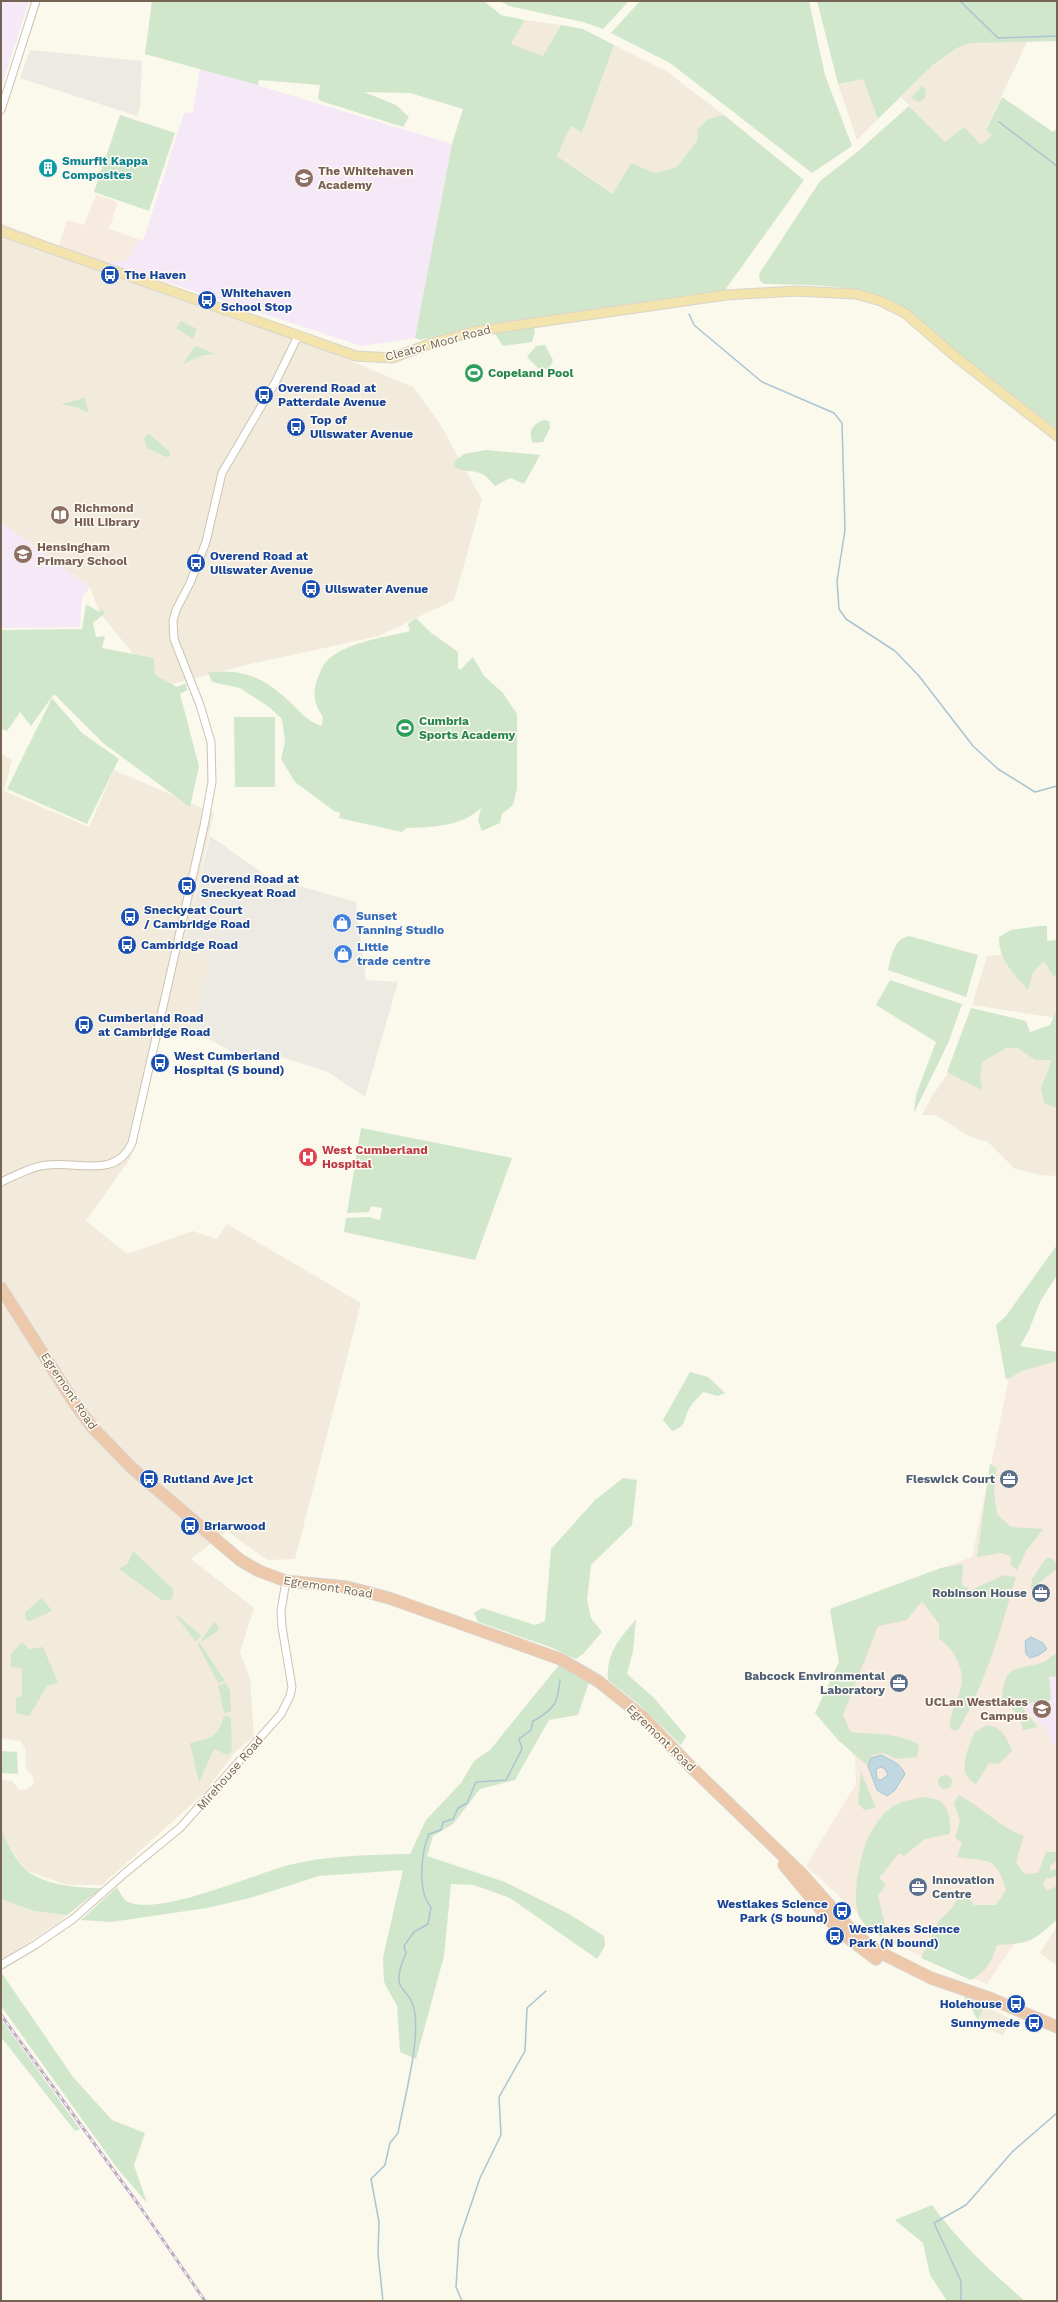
<svg xmlns="http://www.w3.org/2000/svg" width="1058" height="2302" viewBox="0 0 1058 2302" font-family="'Work Sans',sans-serif">
  <rect width="100%" height="100%" fill="#fbf8ec"/>
  <g fill="#f2ebdb">
    <path d="M525,20l36,5 -18,32 -32,-13z"/>
    <path d="M1028,40l-42,89 6,6 -11,10 -36,-3 -44,-45 33,-33 23,-16 14,-5z"/>
    <path d="M614,45l52,26 58,44 -16,4 -11,11 1,9 -21,28 -22,6 -41,21 -57,-38 14,-30 11,7z"/>
    <path d="M863,78l15,41 -21,21 -19,-56z"/>
    <path d="M1,223l58,23 99,34 255,107 27,37 42,76 -28,100 -75,36 -129,28 -90,23 -61,-75 -9,-25 -89,-65z"/>
    <path d="M1,753l11,7 -8,31 85,36 25,-57 100,43 -30,133 27,11 -18,73 -37,5 -26,124 -44,62 41,33 66,-23 24,8 10,-15 134,79 -66,256 -28,1 -40,-29 -36,28 63,49 -14,44 10,27 4,58 -19,15 -30,40 -103,93h-35l-40,-14 -11,-14 -15,-25v-52l11,1 7,9h7l8,-6 -1,-7 -7,-8 -1,-21 -5,-7 -19,-3z"/>
    <path d="M1057,950v68l-85,-13 15,-49z"/>
    <path d="M963,1033l94,3v140l-15,-1 -27,-6 -27,-27 -17,-5 -36,-22h-13l10,-19 15,-21z"/>
    <path d="M1,1899l33,12 33,4 -10,9 -56,36z"/>
    <path d="M1057,1926v40l-17,-13z"/>
    <path d="M985,2006l25,13 -7,17 -26,-13z"/>
  </g>
  <g fill="#f7eade">
    <path d="M96,195l22,7 -9,27 29,10 -11,21 -19,3 -49,-17 8,-26 17,5z"/>
    <path d="M1015,1349l42,7v545l-13,-1 -57,84 -96,-41 -85,-77 50,-82 -1,-27 -34,-49 18,-46 -9,-53 142,-52z"/>
  </g>
  <g fill="#edeae4">
    <path d="M30,50l112,11 -2,46 -3,9 -117,-38z"/>
    <path d="M210,836l58,41 88,25 10,78 32,2 -33,115 -39,-26 -72,-22 -13,8 -48,-27 18,-73 -27,-11z"/>
  </g>
  <g fill="#f5e8f7">
    <path d="M1,1h28l-28,87z"/>
    <path d="M200,68l252,76 -37,194 -53,8 -254,-83 19,-3 11,-21 5,2 41,-128 9,-1z"/>
    <path d="M1,522l89,65 -8,10 -2,30 -79,1z"/>
    <path d="M1057,1671v75l-5,-1 -5,-14 -26,-28 -12,-27z"/>
  </g>
  <g fill="#d1e7cb">
    <path d="M152,1h332l17,14 24,5 -14,24 32,12 18,-31 22,4 31,16 -32,88 -11,-7 -14,30 56,38 18,-31 24,10 22,-6 21,-28 -1,-9 11,-11 16,-4 80,65 -79,110 -241,35 -64,15 -5,-2 37,-194 11,-35 -53,-16 -46,-1 32,13 13,12 -6,10 -82,-26 -3,-3 2,-13 -61,-5 -1,5 -113,-31z"/>
    <path d="M500,1h129l-26,28 -20,-7 -74,-16z"/>
    <path d="M640,1h169l16,74 27,71 -40,27 -142,-110 -59,-30z"/>
    <path d="M817,1h240v40l-86,2 -14,5 -23,16 -56,55 -15,-40 -25,5z"/>
    <path d="M922,86l4,4 -1,8 -6,4 -8,-4z"/>
    <path d="M1002,97l51,35 4,-4v301c-39,-30 -79,-60 -117,-91 -17,-14 -32,-32 -53,-40 -33,-14 -87,-13 -123,-14l-4,-3 -1,-7 6,-9 55,-84 36,-28 53,-47 36,36 19,-15 17,18 11,-10 -6,-5z"/>
    <path d="M120,115l55,18 -26,78 -55,-19z"/>
    <path d="M181,321l16,8 -4,10 -17,-11z"/>
    <path d="M533,326l2,6 -3,10 -29,4 -9,-14z"/>
    <path d="M545,345l8,15 -4,9 -11,-1 -11,-11 9,-11z"/>
    <path d="M195,346l21,8 -13,1 -20,9z"/>
    <path d="M85,398l4,15 -13,-6 -15,-3z"/>
    <path d="M544,420l5,1 1,7 -7,14 -10,1c-6,-12 0,-19 11,-23z"/>
    <path d="M148,433l22,19v4l-4,1 -19,-9 -3,-9z"/>
    <path d="M486,450l54,5 -16,29 -14,-6 -15,8c-5,-5 -8,-10 -15,-13 -9,-3 -17,-1 -26,-6l1,-6 9,-7z"/>
    <path d="M86,604l13,8 3,-2 3,3 -12,10 3,14 9,-1 -3,12 52,10 1,17 22,12 9,-4 1,7 -7,4 19,72 -9,41 -87,-64 -49,-49 -23,32 -11,-14 -13,19 -5,-2 -1,-99 81,-1z"/>
    <path d="M416,618l14,14 28,20v16l2,2 13,-13 11,19 19,17 14,21v75l-4,16 -11,9 -2,9 -18,8 -4,-10 3,-13c-20,19 -49,19 -75,20l-4,4 -63,-14 1,-5 -6,-2 -39,-29 -14,-23 4,-17 -3,-23 -13,-12 -29,-19 -28,-6 -4,-10c39,-3 57,6 85,33 9,9 17,18 29,21l1,-9c-9,-13 -11,-25 -5,-40 2,-4 4,-10 7,-14 15,-20 62,-26 85,-32l-2,-7z"/>
    <path d="M52,698l30,35 37,26 -32,65 -80,-35z"/>
    <path d="M234,717h41v70h-40z"/>
    <path d="M1040,926h7v15l10,-1v35l-4,1 -9,-15 -11,11 -5,18c-14,-16 -30,-31 -29,-53l12,-7z"/>
    <path d="M909,936l69,19 -12,42 -78,-27c4,-15 5,-30 21,-34z"/>
    <path d="M890,980l72,24 -13,37 -35,72 2,-18 20,-53 -60,-37z"/>
    <path d="M971,1008l55,13 4,11 20,-7 7,-15v98l-13,-5 -3,-16 8,-18 2,-9h-16l-17,-12h-12l-24,14 -2,15 2,13 -35,-18z"/>
    <path d="M361,1128l151,30 -37,102 -131,-28 2,-14 23,-1 11,3 2,-12 -11,-2 -2,6 -22,1z"/>
    <path d="M1057,1245v30l-17,27 -11,28 -9,16 37,6v9l-35,10 -16,9 -10,-55 10,-9z"/>
    <path d="M690,1372l18,5 17,16 -7,3 -15,-4c-4,5 -10,10 -13,15 -7,11 -2,19 -18,24l-9,-11z"/>
    <path d="M990,1464l7,4 -3,22 3,24 14,13 32,2 -17,22 -9,19 -6,-5v-9l-11,-3 -23,4z"/>
    <path d="M623,1478l14,2 -5,45 -41,40 -4,35 4,18 11,14 -19,22 -7,5 -26,-12 -72,-25 -4,-9 8,-5 53,17 10,-4 6,-72 44,-49z"/>
    <path d="M133,1551l40,38v7l-3,4h-8l-43,-31 9,-6z"/>
    <path d="M1046,1558h6l5,6v5l-26,20 1,-10z"/>
    <path d="M963,1564l-1,21 9,5 33,-15 12,2c-15,52 -30,105 -57,152l-5,2 -4,-3c0,-27 21,-39 7,-68 -5,-10 -9,-15 -18,-21v-15l-17,-23 -15,19 -29,6 -35,89 8,17c24,3 47,0 68,13l-2,12 -21,2 -12,-6 -12,2 -4,11 -30,-26 -23,-27 24,-51 -9,-53 111,-41z"/>
    <path d="M42,1598l10,13 -22,10 -4,-1 -1,-8z"/>
    <path d="M174,1613l27,22 -5,7 -20,-26z"/>
    <path d="M636,1619l-3,32 -6,23 27,24 32,38 -5,9 -39,-38 -34,-27c-2,-28 12,-41 28,-61z"/>
    <path d="M214,1622l3,1 2,7 -17,12v-3z"/>
    <path d="M22,1642l7,7 14,-2 15,36 -11,3 -18,30 -13,-3v-15l6,-2v-28l-11,-1v-13z"/>
    <path d="M199,1642l26,39 -7,2 -20,-38z"/>
    <path d="M1057,1653v23l-8,1 2,21 -2,3 -16,1 -11,5 16,20 -15,3c-3,-15 -10,-22 -21,-32 3,-36 15,-27 42,-36 4,-2 8,-7 13,-9z"/>
    <path d="M559,1665l30,17 -11,33 -29,5 -34,60 -35,9 -27,35 -20,12 -6,20 78,26 64,32 35,22 1,10 -8,13 -87,-61 -36,-13 -23,-1 -7,72 -28,103 -16,-7 -3,-46 -13,-24 -1,-25 20,-87 -84,6 -69,22 -43,10 -96,14 -30,-2 36,-33c2,4 5,10 8,13 27,20 132,-27 164,-35 39,-10 81,-10 121,-11l16,-34 35,-37 13,-22 16,-11z"/>
    <path d="M226,1683l4,8 1,21 -7,1 -6,-28z"/>
    <path d="M224,1716l7,1 1,33 -5,5 -13,-6 -15,33 -9,-39c20,-4 28,-6 34,-27z"/>
    <path d="M987,1725c15,2 20,13 25,26l-13,13 -10,-1 -13,21c-21,-10 -8,-36 -1,-52z"/>
    <path d="M1,1751l16,1 1,22 -17,-1z"/>
    <path d="M861,1772l15,36 -12,2 -6,-7z"/>
    <circle cx="945" cy="1782" r="7"/>
    <path d="M959,1795c23,12 40,32 65,41l-8,26 8,12 14,-1 8,-21h11v8l-7,6v5l7,-2v7l-11,3 -3,4 4,8 10,-5v34c-26,22 -25,23 -60,25 -6,17 -10,26 -26,35l-50,-22 17,-36 14,-14 11,-19 11,16h22l10,-15c-10,-34 -16,-28 -49,-33l5,-14 -7,-5 5,-17 -6,-18z"/>
    <path d="M924,1797c4,1 12,2 16,4 10,7 11,23 10,33l-25,5 -21,17 -5,-3 -20,25 7,6 -8,12 8,34 -5,7c-6,-5 -15,-10 -19,-16 -13,-15 -2,-66 6,-83 5,-10 14,-25 24,-31 9,-6 21,-8 32,-10z"/>
    <path d="M1,1830c7,14 17,37 32,45 20,11 47,13 69,13l-35,27 -33,-4 -33,-12z"/>
    <path d="M1,1972l72,105 39,43 33,13 -11,32 13,38 -30,-35 -116,-162z"/>
    <path d="M963,1995l22,11 -7,14z"/>
    <path d="M1,2019l79,110 -5,2 -74,-94z"/>
    <path d="M932,2205c29,39 56,64 93,96h-78l-17,-26 -7,-32 -28,-23z"/>
  </g>
  <g fill="#c1d8e3" stroke="#a9c5d3" fill-rule="evenodd">
    <path d="M1031,1637l12,6 4,6 -8,6 -9,3 -4,-4 -1,-13z"/>
    <path d="M881,1755c10,5 20,9 24,19l-10,16 -8,6 -10,-6 -9,-24 3,-8zM881,1767l4,2 3,6 -7,5 -4,-1 -1,-10z"/>
  </g>
  <g fill="none" stroke-linecap="round" stroke-linejoin="round">
    <g stroke="#a9c5d3" stroke-width="1.5">
      <path d="M960,1l38,37 59,-2"/>
      <path d="M999,122l58,44"/>
      <path d="M689,314l5,11 68,57 72,31 8,10 3,107 -8,51 2,28 7,10 49,32 24,25 54,70 25,23 37,23 22,-6"/>
      <path d="M383,2301l-5,-47 1,-32 -8,-43 14,-14 5,-22 8,-10c6,-33 21,-87 17,-119 -4,-32 -28,-17 -9,-61l-2,-7 10,-14 14,-8 3,-17c-14,-16 -10,-54 -2,-73l12,-4 2,-8 10,-3 5,-11 9,-5 9,-21 30,-2 16,-31 -3,-10 12,-9 2,-9c21,-11 25,-18 27,-41"/>
      <path d="M462,2301l-6,-14 3,-47 21,-62 21,-43 -2,-38 26,-46 2,-43 19,-17"/>
      <path d="M961,2301v-20l-27,-58 32,-18 47,-54 44,-38"/>
    </g>
    <g stroke="#ccc3b2" stroke-width="9">
      <g id="minor">
        <path d="M1,110l35,-109"/>
        <path d="M1,1182c15,-7 30,-15 46,-17 31,-4 69,14 85,-22l72,-317 8,-44 -1,-40 -11,-37 -26,-66 -1,-18 3,-11 14,-27 16,-41 16,-69 54,-92 22,-45"/>
        <path d="M1,1965l34,-20 38,-26 52,-46 56,-46 100,-113 9,-18 2,-9 -10,-60 -1,-16 5,-30"/>
      </g>
    </g>
    <g stroke="#d8d4ce" stroke-width="11">
      <path id="major" d="M1,231l355,125 36,2 43,-16 42,-11 249,-36 70,-4 60,3 25,7 24,12 51,44 101,79"/>
    </g>
    <g stroke="#d8d4ce" stroke-width="13">
      <g id="highway">
        <path d="M1,1288l74,116 18,24 40,41 107,91 19,11 27,10 61,6 42,11 171,61 38,22 45,36 48,50 112,108 51,58 23,18 54,27 61,21 65,28"/>
        <path d="M784,1865l55,66 37,28"/>
      </g>
    </g>
    <use href="#minor" stroke="#fff" stroke-width="7"/>
    <use href="#major" stroke="#f2e4ac" stroke-width="9"/>
    <use href="#highway" stroke="#eec8aa" stroke-width="11"/>
    <g stroke="#bdaac4" stroke-width="3">
      <path id="rail" d="M1,2015l140,193 64,93"/>
    </g>
    <use href="#rail" stroke="#fdfbf2" stroke-width="1.5" stroke-dasharray="4.5" stroke-linecap="butt"/>
  </g>
  <defs>
    <g id="building-disc" transform="scale(1)"><circle r="9.5" fill="#0f9aa8" stroke="#fdfbf2"/><path d="M-4-6H4V6H1V3H-1V6H-4ZM-2.5-4.3h1.7v1.8h-1.7ZM.8-4.3h1.7v1.8H.8ZM-2.5-1h1.7V.8h-1.7ZM.8-1h1.7V.8H.8Z" fill="#fff"/></g>
    <g id="school-disc" transform="scale(1)"><circle r="9.5" fill="#8d6e63" stroke="#fdfbf2"/><path d="M0-5L7-2L0 1L-7-2ZM-4 1L0 2.5L4 1V4Q0 6-4 4Z" fill="#fff"/></g>
    <g id="bus-disc" transform="scale(1)"><circle r="9.5" fill="#1a4fb4" stroke="#fdfbf2"/><path d="M-5-6H5V4H4V6H2V4H-2V6H-4V4H-5ZM-3.5-4V0h7V-4ZM-3.5 1.2v1.5H-2V1.2ZM2 1.2v1.5H3.5V1.2Z" fill="#fff"/></g>
    <g id="stadium-disc" transform="scale(1)"><circle r="9.5" fill="#2e9e5b" stroke="#fdfbf2"/><path d="M0-5a6.5 5 0 1 0 0 10a6.5 5 0 1 0 0-10ZM-3.5-1.8h7v3.6h-7Z" fill="#fff"/></g>
    <g id="library-disc" transform="scale(1)"><circle r="9.5" fill="#8d6e63" stroke="#fdfbf2"/><path d="M-6-4Q-3-5.5-.7-3.5V5Q-3 3-6 4ZM6-4Q3-5.5 .7-3.5V5Q3 3 6 4Z" fill="#fff"/></g>
    <g id="shop-disc" transform="scale(1)"><circle r="9.5" fill="#3f7fe0" stroke="#fdfbf2"/><path d="M-5-2.5h2.3a2.7 3.5 0 0 1 5.4 0H5L5.5 6h-11ZM-1.5-2.5h3a1.5 2.3 0 0 0-3 0Z" fill="#fff"/></g>
    <g id="hospital-disc" transform="scale(1)"><circle r="9.5" fill="#e0444e" stroke="#fdfbf2"/><path d="M-5-5h3v3.5h4V-5h3V5h-3V1.5h-4V5h-3Z" fill="#fff"/></g>
    <g id="office-disc" transform="scale(1)"><circle r="9.5" fill="#5c6f8a" stroke="#fdfbf2"/><path d="M-6-3h4V-5.5h4V-3h4V5H-6ZM-1-4.5V-3h2v-1.5ZM-6 0V1H6V0Z" fill="#fff"/></g>
    <g id="university-disc" transform="scale(1)"><circle r="9.5" fill="#8d6e63" stroke="#fdfbf2"/><path d="M0-5L7-2L0 1L-7-2ZM-4 1L0 2.5L4 1V4Q0 6-4 4Z" fill="#fff"/></g>
  </defs>
  <g fill-rule="evenodd">
    <use href="#building-disc" x="48" y="168"/>
    <use href="#school-disc" x="304" y="178"/>
    <use href="#bus-disc" x="110" y="275"/>
    <use href="#bus-disc" x="207" y="300"/>
    <use href="#stadium-disc" x="474" y="373"/>
    <use href="#bus-disc" x="264" y="395"/>
    <use href="#bus-disc" x="296" y="427"/>
    <use href="#library-disc" x="60" y="515"/>
    <use href="#school-disc" x="23" y="554"/>
    <use href="#bus-disc" x="196" y="563"/>
    <use href="#bus-disc" x="311" y="589"/>
    <use href="#stadium-disc" x="405" y="728"/>
    <use href="#bus-disc" x="187" y="886"/>
    <use href="#bus-disc" x="130" y="917"/>
    <use href="#shop-disc" x="342" y="923"/>
    <use href="#bus-disc" x="127" y="945"/>
    <use href="#shop-disc" x="343" y="954"/>
    <use href="#bus-disc" x="84" y="1025"/>
    <use href="#bus-disc" x="160" y="1063"/>
    <use href="#hospital-disc" x="308" y="1157"/>
    <use href="#bus-disc" x="149" y="1479"/>
    <use href="#office-disc" x="1009" y="1479"/>
    <use href="#bus-disc" x="190" y="1526"/>
    <use href="#office-disc" x="1041" y="1593"/>
    <use href="#office-disc" x="899" y="1683"/>
    <use href="#university-disc" x="1042" y="1709"/>
    <use href="#office-disc" x="918" y="1887"/>
    <use href="#bus-disc" x="842" y="1911"/>
    <use href="#bus-disc" x="835" y="1936"/>
    <use href="#bus-disc" x="1016" y="2004"/>
    <use href="#bus-disc" x="1034" y="2023"/>
  </g>
  <g text-anchor="middle" dominant-baseline="central" stroke-width="3" stroke-linejoin="round" paint-order="stroke">
    <g font-size="12" font-weight="bold" fill="#0d838f" stroke="#fdfbf2" text-anchor="start">
      <text x="62" y="161">Smurfit Kappa<tspan x="62" dy="14">Composites</tspan></text>
    </g>
    <g font-size="12" font-weight="bold" fill="#785e54" stroke="#fdfbf2" text-anchor="start">
      <text x="318" y="171">The Whitehaven<tspan x="318" dy="14">Academy</tspan></text>
      <text x="74" y="508">Richmond<tspan x="74" dy="14">Hill Library</tspan></text>
      <text x="37" y="547">Hensingham<tspan x="37" dy="14">Primary School</tspan></text>
      <text x="1028" y="1702" text-anchor="end">UCLan Westlakes<tspan x="1028" dy="14">Campus</tspan></text>
    </g>
    <g font-size="12" font-weight="bold" fill="#164399" stroke="#fdfbf2" text-anchor="start">
      <text x="124" y="275">The Haven</text>
      <text x="221" y="293">Whitehaven<tspan x="221" dy="14">School Stop</tspan></text>
      <text x="278" y="388">Overend Road at<tspan x="278" dy="14">Patterdale Avenue</tspan></text>
      <text x="310" y="420">Top of<tspan x="310" dy="14">Ullswater Avenue</tspan></text>
      <text x="210" y="556">Overend Road at<tspan x="210" dy="14">Ullswater Avenue</tspan></text>
      <text x="325" y="589">Ullswater Avenue</text>
      <text x="201" y="879">Overend Road at<tspan x="201" dy="14">Sneckyeat Road</tspan></text>
      <text x="144" y="910">Sneckyeat Court<tspan x="144" dy="14">/ Cambridge Road</tspan></text>
      <text x="141" y="945">Cambridge Road</text>
      <text x="98" y="1018">Cumberland Road<tspan x="98" dy="14">at Cambridge Road</tspan></text>
      <text x="174" y="1056">West Cumberland<tspan x="174" dy="14">Hospital (S bound)</tspan></text>
      <text x="163" y="1479">Rutland Ave jct</text>
      <text x="204" y="1526">Briarwood</text>
      <text x="828" y="1904" text-anchor="end">Westlakes Science<tspan x="828" dy="14">Park (S bound)</tspan></text>
      <text x="849" y="1929">Westlakes Science<tspan x="849" dy="14">Park (N bound)</tspan></text>
      <text x="1002" y="2004" text-anchor="end">Holehouse</text>
      <text x="1020" y="2023" text-anchor="end">Sunnymede</text>
    </g>
    <g font-size="12" fill="#746451" stroke="#fdfbf2">
      <text transform="translate(438 343) rotate(-15)">Cleator Moor Road</text>
      <text transform="translate(69 1391) rotate(56)">Egremont Road</text>
      <text transform="translate(328 1587) rotate(9)">Egremont Road</text>
      <text transform="translate(661 1738) rotate(44)">Egremont Road</text>
      <text transform="translate(230 1773) rotate(-49)">Mirehouse Road</text>
    </g>
    <g font-size="12" font-weight="bold" fill="#27864d" stroke="#fdfbf2" text-anchor="start">
      <text x="488" y="373">Copeland Pool</text>
      <text x="419" y="721">Cumbria<tspan x="419" dy="14">Sports Academy</tspan></text>
    </g>
    <g font-size="12" font-weight="bold" fill="#366cbe" stroke="#fdfbf2" text-anchor="start">
      <text x="356" y="916">Sunset<tspan x="356" dy="14">Tanning Studio</tspan></text>
      <text x="357" y="947">Little<tspan x="357" dy="14">trade centre</tspan></text>
    </g>
    <g font-size="12" font-weight="bold" fill="#be3a42" stroke="#fdfbf2" text-anchor="start">
      <text x="322" y="1150">West Cumberland<tspan x="322" dy="14">Hospital</tspan></text>
    </g>
    <g font-size="12" font-weight="bold" fill="#4e5e75" stroke="#fdfbf2" text-anchor="end">
      <text x="995" y="1479">Fleswick Court</text>
      <text x="1027" y="1593">Robinson House</text>
      <text x="885" y="1676">Babcock Environmental<tspan x="885" dy="14">Laboratory</tspan></text>
      <text x="932" y="1880" text-anchor="start">Innovation<tspan x="932" dy="14">Centre</tspan></text>
    </g>
  </g>
  <rect width="1058" height="2302" fill="none" stroke="#746451" stroke-width="4"/>
</svg>
